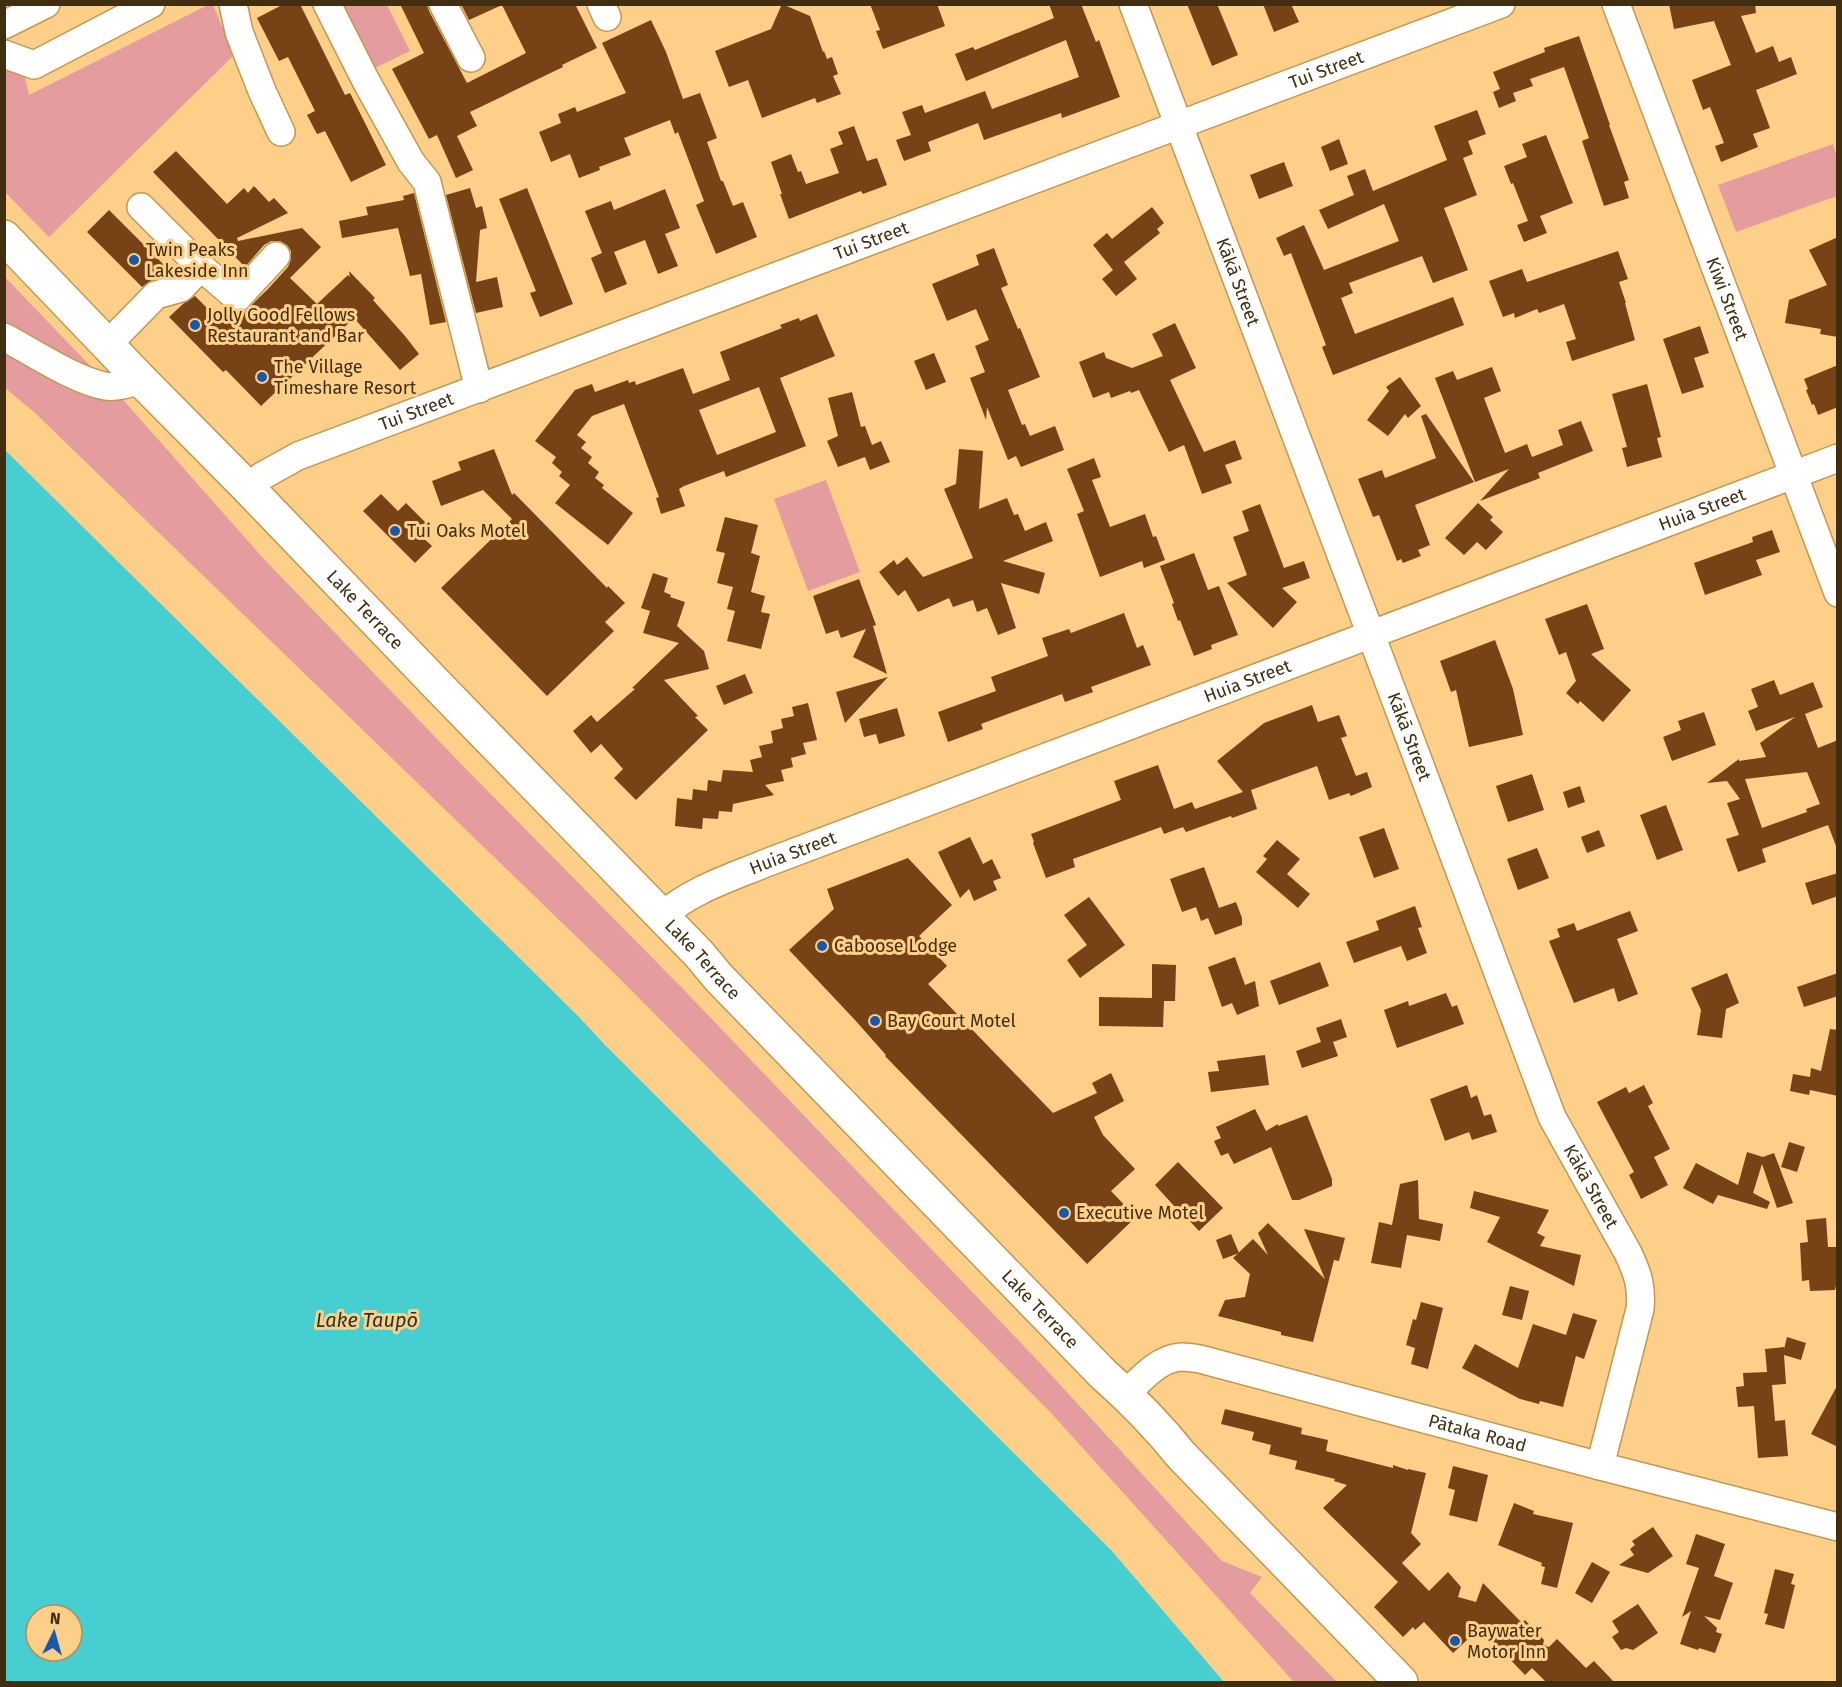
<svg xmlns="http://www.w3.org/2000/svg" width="1842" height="1687" viewBox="0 0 1842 1687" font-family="'Fira Sans',sans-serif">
  <rect width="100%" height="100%" fill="#fecf88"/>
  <g fill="#e49c9f">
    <path d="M208,5h5l21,50 -185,182 -44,-45v-132l19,14 5,21z"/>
    <path d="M338,5h49l23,46 -39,19z"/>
    <path d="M1833,144l4,13v39l-101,36 -18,-47z"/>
    <path d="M4,276l121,126 138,156 202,210 222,225 354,371 181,197 40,16 -12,16 87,89h-43l-242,-268 -438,-441 -580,-561 -29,-24z"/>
    <path d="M826,480l34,92 -52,19 -34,-92z"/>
  </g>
  <path fill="#47ced0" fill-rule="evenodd" d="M4,449l574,567 28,30 505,504 113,132h-1219zM36,1615h36v36h-36z"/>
  <g fill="#764216" fill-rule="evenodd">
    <path d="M284,4h16l45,91 5,-2 36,72 -35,17 -26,-51 -8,3 -10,-19 8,-4 -27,-54 -9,4 -22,-43z"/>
    <path d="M400,4h27l2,7 38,72 59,-30 -24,-48 -33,15 -8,-16h114l22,44 -35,17 1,2 -93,45 7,14 -20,10 16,34 -17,8 -19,-43 -8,4 -37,-70 32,-16z"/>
    <path d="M782,4l28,12 13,36 1,-1 3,8 5,-2 6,17 -5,2 8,18 -24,9 -2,-5 -53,20 -14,-38 -19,7 -14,-36 56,-22z"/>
    <path d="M870,4h67l8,22 -62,23 -7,-18 4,-1z"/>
    <path d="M1049,4h32l15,38 3,-2 21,57 -58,21 -1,-5 -77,27 -6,-17 -50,19 3,9 -27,10 -8,-21 15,-5 -9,-23 20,-7 3,8 60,-22 7,18 87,-32 -13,-37 -100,41 -11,-27 18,-7 2,3 79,-32z"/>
    <path d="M1187,4h30l21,51 -26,11z"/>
    <path d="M1263,4h28l8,18 -25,10z"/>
    <path d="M1669,4h86l1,9 -15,3 15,37 17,-7 6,16 12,-5 6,17 -41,16 14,38 -17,6 5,13 -37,15 -6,-16 9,-3 -14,-36 -7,3 -11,-30 39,-15 -17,-44 -40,8z"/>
    <path d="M651,20l15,32 17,47 17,-6 17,45 -10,4 14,39h2l10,25 10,-4 14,35 -41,17 -20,-49 8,-4 -26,-69 -3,2 -5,-14 -46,18 7,17 -32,12 1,3 -21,8 -9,-24 -19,8 -12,-30 22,-9 -3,-9 17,-7 2,5 49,-19 -24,-50z"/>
    <path d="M1579,36l31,89h-1l20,55 -5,2 5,16 -25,8 -22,-65 7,-3 -25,-71 -34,12 3,7 -20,7 3,8 -17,7 -6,-16 7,-3 -7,-17 52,-20 -1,-4z"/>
    <path d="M1477,110l9,24 -18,7 5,13 -10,4 14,37 -33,13 24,62 -35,13 -11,-27 -73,27 4,10 -12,5 14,36 98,-37 11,28 -131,50 -11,-28 4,-2 -35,-92 -7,3 -8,-18 28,-13 20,45 75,-29 -15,-37 -56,25 -9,-19 35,-15 -7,-19 18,-7 8,22 74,-31 -13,-34z"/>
    <path d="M854,126l13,35 10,-3 10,27 -24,9 -2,-3 -72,28 -9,-25h2l-11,-32 20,-8 7,18 3,-1 5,13 33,-11 -9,-24 13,-5 -5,-12z"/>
    <path d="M1546,135l27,68 -33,13 7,17 -23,9 -7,-17 11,-4 -15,-38 -2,1 -7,-18 23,-9 -5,-13z"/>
    <path d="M1339,139l9,25 -18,7 -9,-24z"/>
    <path d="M176,151l51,53 17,-16 4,5 6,-7 15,16 5,-4 14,15 -51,25 1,3 64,-13 19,19 -31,31 27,26 31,-29 2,2 -1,-6 26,27 -2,2 32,36 14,18 -19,16 -46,-52 -93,88 -35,-36 -3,2 -54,-55 14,-13 12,-8 25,25 6,-5 7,7 34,-33 21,-23 3,-8v-8l-4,-6 -7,-4h-9l-7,4 -19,22 -92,-95z"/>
    <path d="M1284,162l9,24 -34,13 -9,-24z"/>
    <path d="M470,188l6,20 6,-2 5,22 -7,2 -4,52 21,-5 6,30 -27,6 -30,-118z"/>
    <path d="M527,188l46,116 -33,13 -10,-24 6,-2 -37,-92z"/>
    <path d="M665,189l15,39 -15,6 13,32 -20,8 -13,-34 -31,12 13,32 -22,9 -14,-35 11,-5 -17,-42 26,-10 3,9z"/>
    <path d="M414,193l32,129 -16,3 -9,-51 -11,2 -12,-48 -56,10 -3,-17 29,-6 -2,-8 38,-7 -1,-4z"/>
    <path d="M1152,207l12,16 -7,6 3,4 -36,29 13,17 -21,17 -14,-17 11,-9 -20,-25 14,-12 5,6z"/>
    <path d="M109,210l57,57 -13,12 -11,8 -55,-55z"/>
    <path d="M1838,237v100l-18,-3 1,-5 -36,-6 4,-23 38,-15 -18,-35z"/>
    <path d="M994,248l14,37 -7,3 17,41 2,-1 20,49 -32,13 14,35 3,-1 5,12 25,-10 9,24 -43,17 -5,-11 -8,4 -21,-53 -1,13 -16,-42 15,-6 -10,-26 14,-6 -13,-31 -29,12 -15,-37 47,-19 -3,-10z"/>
    <path d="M1618,251l10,28 -9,3 7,21h-1l10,37 -63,21 -6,-19 10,-3 -12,-35 -25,9 -2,-4 -22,9 -1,-5 -11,4 -14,-36 33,-12 5,13z"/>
    <path d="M817,314l18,42 -55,22 26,68 -80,31 -2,-6 -40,15 -5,3 6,17 -24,8 -5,-16 3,-1 -35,-93 -32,12 -15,19 9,7 -5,6 11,9 -4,6 11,9 -4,6 9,7 -2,3 31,25 -25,32 -53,-42 15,-18 -11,-9 3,-4 -10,-9 4,-6 -21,-16 40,-51 17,-6 3,8 33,-12 1,3 6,-2 1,4 47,-17 10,26 37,-14 -10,-28 62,-24 -2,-3 19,-7 1,3zM759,387l17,45 -59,23 -18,-45z"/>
    <path d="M1175,323l21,45 -26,12 34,72 31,-12 7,19 -17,6 7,18 -30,11 -18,-49 -15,7 -30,-62 -8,3 -1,-2 -19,7 -2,-6 -16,6 -14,-36 25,-10 2,6 26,10 31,-12 -11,-22z"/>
    <path d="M1700,326l9,27 -15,5 10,29 -22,7 -19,-55z"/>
    <path d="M934,353l12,29 -20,8 -12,-29z"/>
    <path d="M1838,365v42l-20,8 -4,-11 -2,1 -6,-15 2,-1 -4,-10z"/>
    <path d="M1492,367l9,24 -17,7 21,55 22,-9 5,13 31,-12 -5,-15 23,-9 12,30 -55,22 2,5 -60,23 29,-32 -34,13 -40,-104 18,-7 4,9z"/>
    <path d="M1400,377l21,29 -13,12 -3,-4 -17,22 -21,-16 22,-29 -3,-4z"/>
    <path d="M1647,384l14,53 -4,1 5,19 -35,10 -5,-19 5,-1 -15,-53z"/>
    <path d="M852,392l9,35 4,-1 7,19 9,-4 9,21 -20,8 -5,-13 -27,10 -11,-26 11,-5 -10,-38z"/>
    <path d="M1426,414l48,68 -59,23 15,40 -12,5 3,6 -18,7 -2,-4 -4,2 -18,-46 -6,2 -15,-38 24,-9 3,8 51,-20 -15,-42z"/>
    <path d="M494,449l18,46 2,-2 93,95 1,-2 17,17 -20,19 9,9 -67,65 -106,-108 71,-69 -29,-29 -42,16 -9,-25 29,-11 -3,-8z"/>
    <path d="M959,449l24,2 -4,58 28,-11 7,17 4,-1 7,17 21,-9 7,19 -50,20 42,12 -6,21 -38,-11 15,45 -18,7 -11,-27 -10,4 -4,-12 -20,7 -4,-9 -31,14 -13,-22 -7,6 -19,-24 15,-12 3,5 10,-8 16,20 50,-19 -29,-69 12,-5z"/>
    <path d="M1094,458l7,19 -9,3 18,47 35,-13 8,23 3,-1 9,24 -21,8 -2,-7 -42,16 -23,-63 7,-3 -17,-42z"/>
    <path d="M381,494l17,17 8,-8 24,24 -9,9 11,10 -17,17 -52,-52z"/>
    <path d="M1478,503l15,14 -3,3 13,12 -17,18 -9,-8 -13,13 -19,-17z"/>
    <path d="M1260,504l24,64 20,-7 6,17 -28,10 15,14 -24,26 -46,-45 20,-8 -14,-38 16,-6 -7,-20z"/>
    <path d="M725,517l33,8 -7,28 9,3 -9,36 14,4 -4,16 9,2 -9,35 -34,-8 8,-30 -8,-2 6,-22 -16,-4 8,-30 -9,-2z"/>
    <path d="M1772,530l8,22 -24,8 6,15 -57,20 -11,-32 59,-21 -1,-5z"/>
    <path d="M1194,553l14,37 11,-4 19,49 -27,10 1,4 -18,7 -14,-36 -2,1 -6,-17 2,-1 -14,-37z"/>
    <path d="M653,573l15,5 -4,14 7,3 -1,2 15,5 -8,24 27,25 5,18 -45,11 34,36 -3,1 13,13 -72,70 -22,-22 9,-9 -22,-25 -10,9 -18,-22 18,-16 6,7 38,-33 -3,-1 47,-45 -36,-10 7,-22 -9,-3z"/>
    <path d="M859,579l17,46 -3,1 14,48 -34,-17 13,-28 -25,9 -3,-8 -12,4 -13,-38z"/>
    <path d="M1587,604l17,45 -13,5 40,36 -28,32 -23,-21 -2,3 -12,-11 10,-12 -10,-29 -7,3 -14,-36z"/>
    <path d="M1124,613l13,35 6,-3 8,20 -60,22 2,5 -28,10 -3,-8 -81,30 2,5 -35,13 -10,-30 58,-21 -5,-14 57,-21 -6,-18 27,-9 2,4z"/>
    <path d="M1495,640l18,49 10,46 -54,12 -13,-57 -5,2 -11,-31z"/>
    <path d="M745,674l8,19 -29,12 -8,-19z"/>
    <path d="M888,677l-43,46 -9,-31z"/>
    <path d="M1774,680l6,15 33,-13 10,25 -18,7 13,34 20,-8v106h-2l-8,-21 -66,24 4,13 -28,10 -12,-33 13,-4 -12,-32 13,-4 -13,-18 -20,2 32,-24v2l27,-4 -6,-14 35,-26 -39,14 -8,-20 10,-4 -7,-18zM1807,772l13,32 -14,5 1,3 -45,16 -17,-49z"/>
    <path d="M808,703l9,37 -14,3 3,11 -15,4 2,9 -12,3 3,11 -19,4 9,10 -41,9 -1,8 -13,-1 -1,8 -15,-1 -1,11 -27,-3 2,-28 15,2 1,-11 14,2 1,-11 13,2 2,-12 30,2 -3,-12 12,-3 -3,-11 14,-3 -2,-12 12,-3 -2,-9 13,-3 -2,-9z"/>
    <path d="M1312,705l6,17 21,-7 8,21 -6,2 15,38 11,-4 5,15 -21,9 -2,-3 -20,7 -12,-34 -66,24 6,19 -25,9 -1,-2 -45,16 -3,-5 -19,7 -3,-7 -88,32 2,8 -29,11 -13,-35 1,-1 -3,-8 90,-34 -7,-19 44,-16 16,44 18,-7 3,7 48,-17 -26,-31 47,-38z"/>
    <path d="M897,708l8,28 -26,8 -3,-10 -12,3 -5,-18z"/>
    <path d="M1704,712l12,33 -44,16 -9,-24 18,-7 -3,-9z"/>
    <path d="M1532,774l12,36 -36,12 -12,-36z"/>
    <path d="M1580,786l5,16 -17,6 -5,-16z"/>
    <path d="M1666,805l17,45 -26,10 -17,-45z"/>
    <path d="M1384,828l15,41 -25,9 -15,-41z"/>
    <path d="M1599,830l6,16 -18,7 -6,-16z"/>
    <path d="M970,837l13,27 9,-5 9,19 -8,3 4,9 -23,11 -5,-12 -9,9 -22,-46z"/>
    <path d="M1277,840l23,19 -13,15 23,20 -12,14 -42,-36 11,-13 -4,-3z"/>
    <path d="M1537,848l12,30 -31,12 -11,-31z"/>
    <path d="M908,858l44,47 -33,31 28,30 -19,18 125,129 44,-20 -5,-10 19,-10 13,28 -30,16 9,18 32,34 -24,22 25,26 -49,47 -202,-208 1,-1 -31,-35 -66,-70 45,-41 -7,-20z"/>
    <path d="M1204,867l15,41 17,-6 6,16v7l-27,10 -7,-17 -7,3 -5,-14 -14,5 -12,-33z"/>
    <path d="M1838,873v23l-26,9 -7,-22z"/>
    <path d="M1089,897l36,48 -45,33 -13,-18 20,-15 -23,-30z"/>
    <path d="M1415,906l7,21 -4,1 9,25 -20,8 -6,-15 -47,17 -8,-21 33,-12 -3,-9z"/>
    <path d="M1630,911l8,20 -21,8 21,55 -20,8 -4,-14 -40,15 -25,-62 11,-4 -3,-8 17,-6 3,8z"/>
    <path d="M1235,957l10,28 10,-4 4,25 -22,9 -5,-12 -10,4 -14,-40z"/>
    <path d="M1320,962l9,24 -50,19 -9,-24z"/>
    <path d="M1152,964l24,1 -1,36h-11l-1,26 -64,-1v-29l53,1z"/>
    <path d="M1727,973l12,30 -13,6 -4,29 -25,-3 4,-25 -10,-22z"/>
    <path d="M1838,973v23l-34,11 -7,-20z"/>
    <path d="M1446,993l6,14 5,-2 7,19 -67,24 -13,-38 24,-9 1,5z"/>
    <path d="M1341,1019l6,18 -14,5 5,14 -36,12 -6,-17 25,-9 -5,-14z"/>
    <path d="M1830,1029l8,1v66l-28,-6 -1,5 -19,-4 3,-17 17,3 1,-9 10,3z"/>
    <path d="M1265,1055l4,30 -58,7 -3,-20 11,-1 -2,-10z"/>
    <path d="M1467,1085l4,13 6,-3 7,21 7,-2 6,18 -25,8 -3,-8 -24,9 -15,-42z"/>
    <path d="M1644,1085l9,18 -5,3 22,43 -16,8 14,28 -27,14 -12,-24 5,-3 -37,-70 29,-15 3,6z"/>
    <path d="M1255,1109l11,22 12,-7v2l29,-11 25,64v7l-33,14h-7l-21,-53 -37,17 -6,-11 -7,3 -7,-15 7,-3 -5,-11z"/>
    <path d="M1789,1142l16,5 -8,25 -16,-5z"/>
    <path d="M1747,1152l16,5 11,-4 19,50 -16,5 -15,-44 -9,29 17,9 -3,7 -49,-14 -5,9 -30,-16 13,-25 42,22z"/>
    <path d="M1178,1162l45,46 -24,23 -13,-14 -1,1 -30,-33z"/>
    <path d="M1418,1180l1,39 24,5 -3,17 -33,-6 -6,33 -30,-5 8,-41 13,3 8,-41z"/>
    <path d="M1474,1191l75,19 -12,23 8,4 -5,9 41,9 -7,31 -87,-44 13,-25 -30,-9z"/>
    <path d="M1826,1218l2,29h10v29l-3,14 -25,1 -1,-11 -7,1 -2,-38 8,-1 -2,-22z"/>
    <path d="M1268,1223l57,56 -21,-50 41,9 -6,23 -5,-1 -21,82 -32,-7v-3l-63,-16 7,-16 20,-3 5,-23 -17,-16 20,-19 15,16 -10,-22z"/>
    <path d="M1231,1234l8,19 -16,6 -7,-19z"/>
    <path d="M1510,1286l19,5 -7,29 -20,-5z"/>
    <path d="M1421,1302l22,6 -15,61 -17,-5 4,-16 -9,-3 7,-26 3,1z"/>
    <path d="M1573,1313l24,7 -13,39 -8,-3 -13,51 -23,-6 -1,3 -19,-5 -58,-31 13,-24 43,24 15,-44 33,11z"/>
    <path d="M1787,1337l19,6 -5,17 -17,-5 2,29 -14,1 3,36 10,-1 3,36 -30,2 -4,-52 -16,1 -2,-20 8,-1 -1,-13 24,-1 -2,-23 19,-2v2z"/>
    <path d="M1838,1384v63l-27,-13z"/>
    <path d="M1225,1409l77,19 -1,6 27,6 -2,11 67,17v-3l15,5v-1l18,4 -15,60 10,11 -19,19 27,28 19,-19 13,15 -3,10 18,5 7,-19 39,40 3,-3 19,20 -1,5 6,2 8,-8 29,29 8,-7 21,22h-68l-15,-15 -7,7 -45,-47 -27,25 -29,-31 -9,8 -2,-3 -10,10 -29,-30 24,-25 -75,-74 24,-23 -13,-4 1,-2 -40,-10 2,-8 -28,-7 2,-9 -19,-5 2,-8 -33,-8z"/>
    <path d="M1453,1466l35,9 -11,47 -28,-7 6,-25 -7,-2z"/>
    <path d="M1514,1503l20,8 -1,3 40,9 -16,65 -16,-4 4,-17 -4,-1 1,-3 -44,-18z"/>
    <path d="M1653,1527l20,29 -25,17 -29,-8 15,-10 -4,-6 5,-4 -3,-4z"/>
    <path d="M1696,1534l29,10 -11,32 19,7 -13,37 -16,-4 13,12 -1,4 6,2 -7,19 -16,-5 -1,2 -18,-6 11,-33 -9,6 17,-49 -13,-4z"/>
    <path d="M1592,1562l18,10 -18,31 -17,-10z"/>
    <path d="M1775,1569l19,5 -3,10 4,1 -11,44 -19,-5 3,-10 -4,-1z"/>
    <path d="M1638,1604l20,29 -25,17 -7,-2 -5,2 -9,-13 7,-5 -7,-11z"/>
  </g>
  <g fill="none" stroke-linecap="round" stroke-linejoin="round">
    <g stroke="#c49751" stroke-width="30">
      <g id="minor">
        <path d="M233,4l6,28 23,59 19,41"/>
        <path d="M327,4l39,77 45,81 16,20 52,207"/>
        <path d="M443,4l28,54"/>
        <path d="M601,4l6,13"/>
        <path id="s1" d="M1133,4l243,644 176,469 76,136c10,21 14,33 12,56l-40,157"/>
        <path id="s2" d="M1616,4l222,589"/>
        <path d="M4,25l42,-21"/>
        <path d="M4,54l30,11 117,-61"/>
        <path d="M141,207l60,60"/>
        <path d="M4,337c28,15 72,44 101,49 12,2 25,-3 36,-6"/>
        <path d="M108,344l48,-49 25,-7 20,-21 36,31 39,-42"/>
        <path id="s3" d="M248,488l14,-12 36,-20 1203,-452"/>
        <path id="s4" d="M662,916c29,-26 68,-38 104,-53l1072,-405"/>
        <path id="s5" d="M1126,1394c14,-14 33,-36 55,-37 6,0 13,1 19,2l400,107 238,61"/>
      </g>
    </g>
    <g stroke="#c49751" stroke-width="36">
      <g id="major">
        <path id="s6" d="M4,237l137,143 107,108 194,202 257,264 20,24 383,395c28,25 55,52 79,82l220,227"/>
      </g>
    </g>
    <use href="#minor" stroke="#fff" stroke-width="27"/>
    <use href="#major" stroke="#fff" stroke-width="33"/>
  </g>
  <g fill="#1a59aa" stroke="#fecf88" stroke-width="2">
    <circle cx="134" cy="260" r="6"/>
    <circle cx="195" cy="325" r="6"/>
    <circle cx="262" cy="377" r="6"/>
    <circle cx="395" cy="531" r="6"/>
    <circle cx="822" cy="946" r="6"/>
    <circle cx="875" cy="1021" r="6"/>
    <circle cx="1064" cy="1213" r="6"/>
    <circle cx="1455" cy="1641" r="6"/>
  </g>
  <g text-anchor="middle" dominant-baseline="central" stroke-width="6" stroke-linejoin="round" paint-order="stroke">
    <g font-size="18" fill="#412e11" stroke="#fecf88">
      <text stroke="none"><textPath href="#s3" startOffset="1158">Tui Street</textPath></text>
      <text stroke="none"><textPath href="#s3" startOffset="672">Tui Street</textPath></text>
      <text stroke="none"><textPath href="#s1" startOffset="297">Kākā Street</textPath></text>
      <text stroke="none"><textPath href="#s2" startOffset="315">Kiwi Street</textPath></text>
      <text stroke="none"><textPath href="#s3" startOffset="186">Tui Street</textPath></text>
      <text stroke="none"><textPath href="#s4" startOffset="1118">Huia Street</textPath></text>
      <text stroke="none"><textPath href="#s6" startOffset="519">Lake Terrace</textPath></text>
      <text stroke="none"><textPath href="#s4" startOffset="632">Huia Street</textPath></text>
      <text stroke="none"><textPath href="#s1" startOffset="783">Kākā Street</textPath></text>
      <text stroke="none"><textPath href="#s4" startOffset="146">Huia Street</textPath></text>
      <text stroke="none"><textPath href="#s6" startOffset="1005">Lake Terrace</textPath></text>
      <text stroke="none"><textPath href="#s1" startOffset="1269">Kākā Street</textPath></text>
      <text stroke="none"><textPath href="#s6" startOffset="1491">Lake Terrace</textPath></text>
      <text stroke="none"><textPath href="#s5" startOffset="374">Pātaka Road</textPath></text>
    </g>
    <g font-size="18" fill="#412e11" stroke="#fecf88" text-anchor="start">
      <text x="146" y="250">Twin Peaks<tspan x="146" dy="21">Lakeside Inn</tspan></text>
      <text x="207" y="315">Jolly Good Fellows<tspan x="207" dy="21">Restaurant and Bar</tspan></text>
      <text x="274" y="367">The Village<tspan x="274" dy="21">Timeshare Resort</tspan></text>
      <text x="407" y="531">Tui Oaks Motel</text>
      <text x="834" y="946">Caboose Lodge</text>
      <text x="887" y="1021">Bay Court Motel</text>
      <text x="1076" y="1213">Executive Motel</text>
      <text x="1467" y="1631">Baywater<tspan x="1467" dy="21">Motor Inn</tspan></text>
    </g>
    <g font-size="20" font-style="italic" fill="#1f3636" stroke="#fecf88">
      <text x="367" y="1320">Lake Taupō</text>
    </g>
  </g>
  <rect width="1842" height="1687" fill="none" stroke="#412e11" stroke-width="12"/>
  <g transform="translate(54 1633) rotate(5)"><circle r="28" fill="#fecf88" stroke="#b28f58" stroke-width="1.5"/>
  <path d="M0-4.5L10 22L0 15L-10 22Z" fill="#1a59aa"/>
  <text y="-9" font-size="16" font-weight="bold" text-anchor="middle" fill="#412e11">N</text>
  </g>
</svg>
